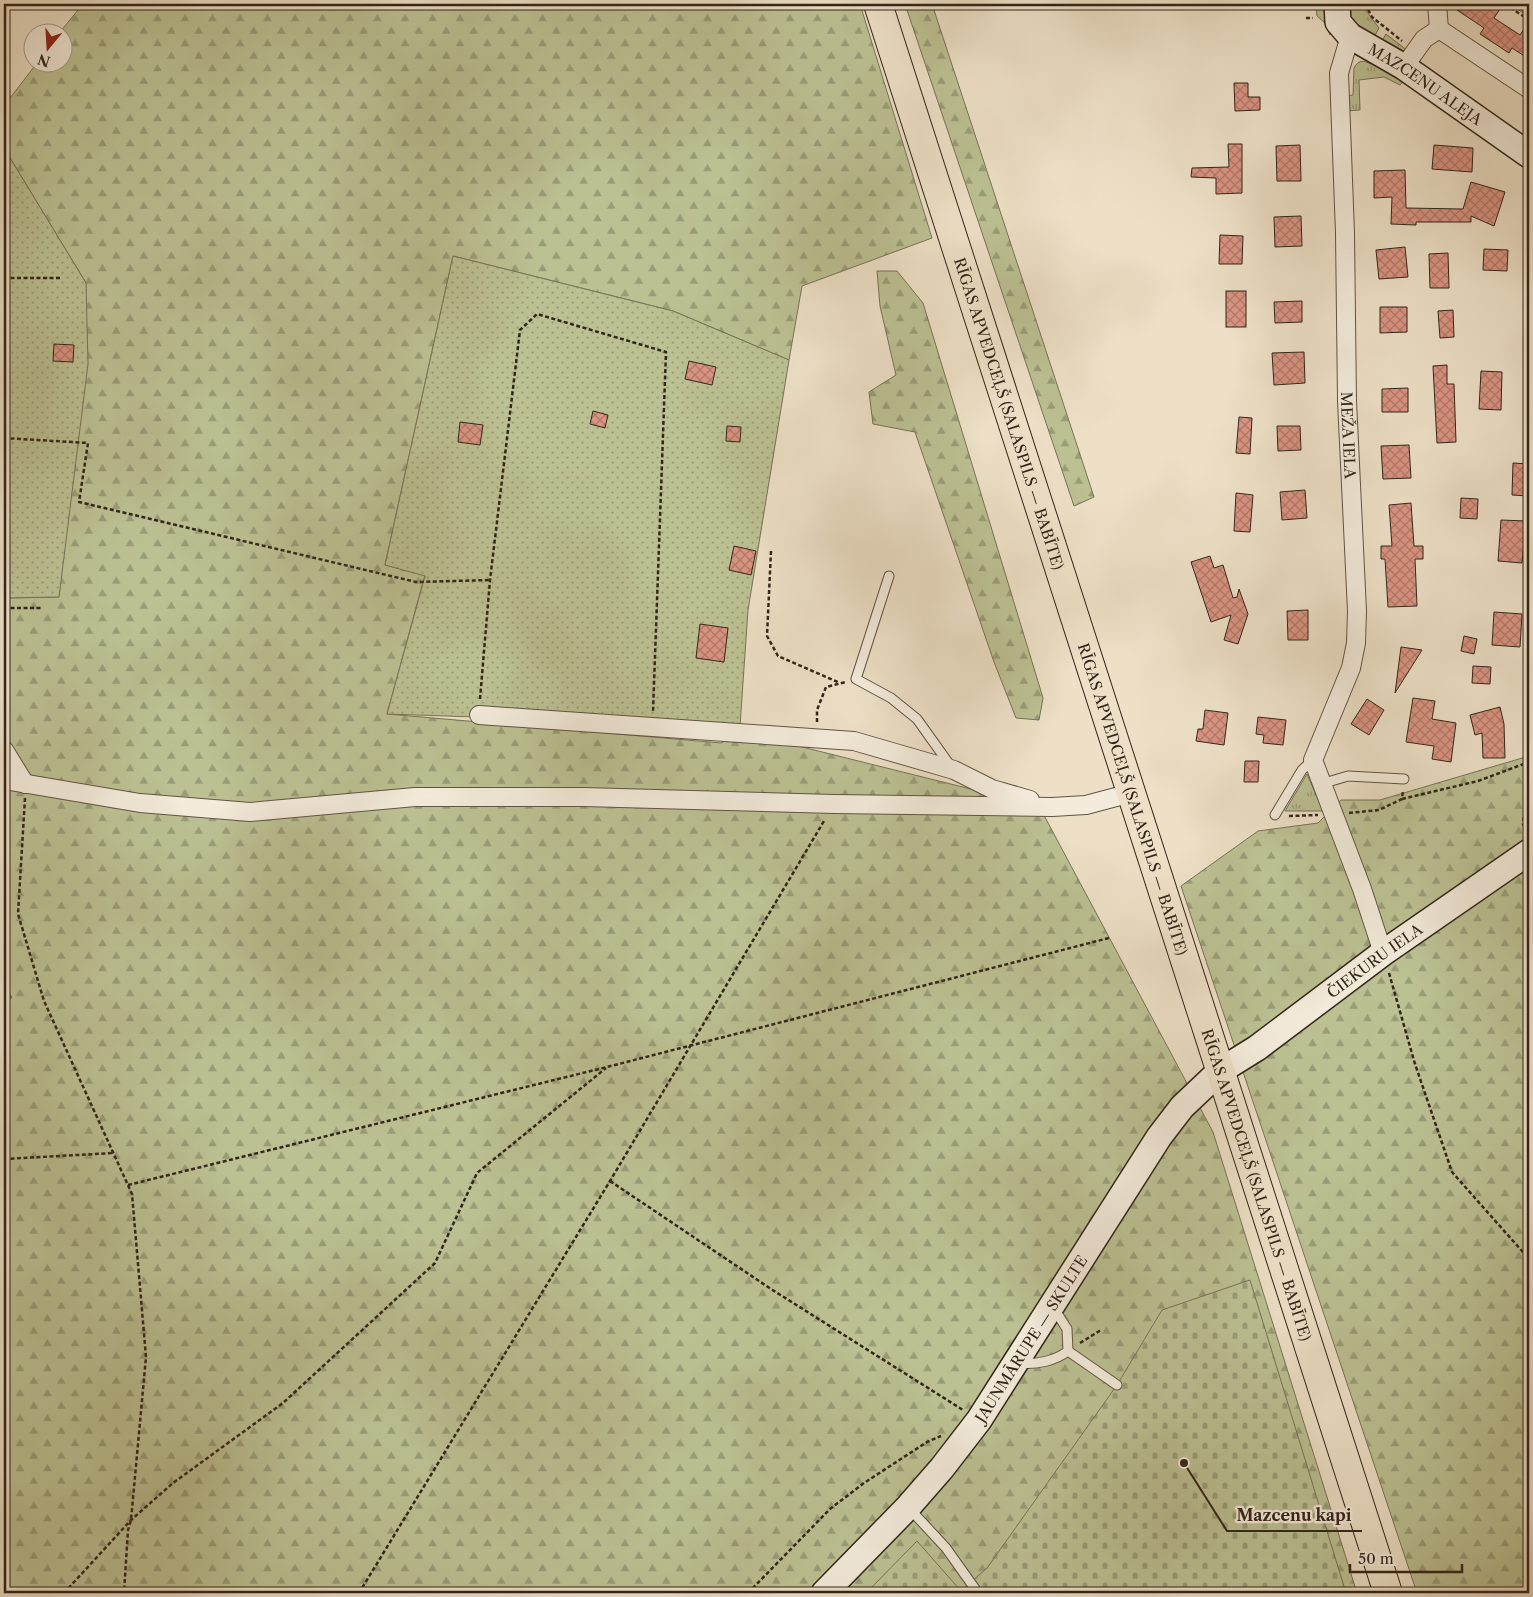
<svg xmlns="http://www.w3.org/2000/svg" width="1533" height="1597" viewBox="0 0 1533 1597" font-family="'Libre Caslon Text',serif">
  <defs>
    <pattern id="grass-tufts" width="24" height="20" patternUnits="userSpaceOnUse" patternTransform="scale(1.25)"><rect width="24" height="20" fill="#bcc193"/><path d="M3 7l-1-3M5 7V3M7 7l1-3M15 17l-1-3M17 17v-4M19 17l1-3" fill="none" stroke="#999d77"/></pattern>
    <pattern id="forest-firs" width="22" height="20" patternUnits="userSpaceOnUse" patternTransform="scale(1.25)"><rect width="22" height="20" fill="#bcc193"/><path d="M5 1l3.5 6h-7zM16 11l3.5 6h-7z" fill="#999d77"/></pattern>
    <pattern id="cemetery-stones" width="16" height="16" patternUnits="userSpaceOnUse" patternTransform="scale(1.25)"><rect width="16" height="16" fill="#bcc193"/><path d="M2 7V4a2 2 0 0 1 4 0v3zM10 15v-3a2 2 0 0 1 4 0v3z" fill="#999d77"/></pattern>
    <pattern id="garden-dots" width="8" height="8" patternUnits="userSpaceOnUse" patternTransform="scale(1.25)"><rect width="8" height="8" fill="#bcc193"/><path d="M2 2h.1M6 6h.1" fill="none" stroke="#999d77" stroke-width="1.8" stroke-linecap="round"/></pattern>
    <pattern id="building-cross-hatch" width="8" height="8" patternUnits="userSpaceOnUse" patternTransform="scale(1.25)"><rect width="8" height="8" fill="#db9483"/><path d="M0 0l8 8M0 8l8-8" fill="none" stroke="#b2796a"/></pattern>
  </defs>
  <rect width="100%" height="100%" fill="#ede0c7"/>
  <filter id="stains"><feTurbulence type="fractalNoise" baseFrequency=".004" numOctaves="4"/><feColorMatrix values="0 0 0 0 .2 0 0 0 0 .09 0 0 0 0 .02 0 0 0 .5 -.17"/></filter>
  <radialGradient id="worn" r=".72"><stop offset=".6" stop-color="#630" stop-opacity="0"/><stop offset="1" stop-color="#630" stop-opacity=".3"/></radialGradient>
  <g fill="url(#grass-tufts)" stroke="#777356">
    <path d="M1316,4h9l6,24 -1,7 -5,-12 -8,-7z"/>
    <path d="M1344,4h17l18,24 -6,11 -23,-16z"/>
    <path d="M1510,4h19v13z"/>
    <path d="M1386,34l22,17 -3,3 -25,-10z"/>
    <path d="M1374,59l32,19 -6,7 -16,-8 -25,3 1,30 -13,1 -1,-15 7,-1 1,-27c4,-8 9,-8 17,-4z"/>
    <path d="M1307,774l16,37h-38z"/>
  </g>
  <g fill="url(#forest-firs)" stroke="#777356">
    <path d="M83,4h777l72,234 -130,48 -13,74 -116,-49 -220,-55 -68,309 40,10 -38,139 334,29 21,-11 297,74 174,326 144,461h-1353v-995l55,-1 27,-314 -82,-135v-42l33,-43 25,-1v-30h-2z"/>
    <path d="M905,4h27l162,493 -20,9z"/>
    <path d="M877,271h20l26,32 120,395 -4,22 -23,-2 -22,-56 -79,-230 -42,-8 -4,-32 27,-17 -16,-69z"/>
    <path d="M1529,756v837h-112l-236,-707 77,-55 60,-8 23,-23h39z"/>
  </g>
  <path fill="url(#cemetery-stones)" stroke="#777356" d="M1250,1280l96,313h-480l51,-52 44,50 26,-23 130,-183 45,-75z"/>
  <g fill="url(#garden-dots)" stroke="#777356">
    <path d="M4,148l82,135 2,81 -29,233 -55,1z"/>
    <path d="M453,256l220,55 116,49 -41,250 -8,116 -353,-12 38,-138 -40,-11z"/>
  </g>
  <g fill="none" stroke-linecap="round" stroke-linejoin="round">
    <path stroke="#708079" stroke-width="4.5" d="M4,993l6,4"/>
  </g>
  <g fill="url(#building-cross-hatch)" stroke="#322519">
    <path d="M1448,4h45l7,5 -6,9 26,17 9,-13v37l-17,-11 -3,5 -29,-19 4,-6z"/>
    <path d="M1234,83h14v14h12v13l-25,1z"/>
    <path d="M1228,144h14v49l-26,1v-16l-25,-1 1,-9 37,-1z"/>
    <path d="M1300,145l1,36h-24l-1,-35z"/>
    <path d="M1434,145l39,3 -1,24 -40,-3z"/>
    <path d="M1405,170l1,38 57,1 8,-27 34,10 -11,34 -23,-10v6h-55v3l-25,-1 1,-27 -18,1v-27z"/>
    <path d="M1301,216l1,30 -27,1 -1,-30z"/>
    <path d="M1220,235l23,1 -1,28h-23z"/>
    <path d="M1405,247l3,30 -29,2 -3,-29z"/>
    <path d="M1484,249l24,1 -1,21 -24,-1z"/>
    <path d="M1448,253l1,35h-19l-1,-34z"/>
    <rect x="1226" y="291" width="20" height="36"/>
    <path d="M1302,301v21l-27,1 -1,-21z"/>
    <path d="M1380,307h27v25l-27,1z"/>
    <path d="M1453,310l1,27 -14,1 -2,-27z"/>
    <path d="M54,344l20,1 -1,17 -20,-1z"/>
    <path d="M1304,352l1,31 -31,2 -2,-32z"/>
    <path d="M689,361l27,6 -4,18 -27,-6z"/>
    <path d="M1447,365v19h7l2,58 -19,1 -4,-77z"/>
    <path d="M1481,371l21,1 -1,38 -22,-1z"/>
    <path d="M1408,388v24h-26v-23z"/>
    <path d="M593,411l15,4 -3,13 -15,-4z"/>
    <path d="M1239,417l13,1 -2,36 -14,-1z"/>
    <path d="M460,422l23,3 -3,20 -22,-3z"/>
    <path d="M727,426l14,1 -1,15 -14,-1z"/>
    <path d="M1277,426h23l1,24 -23,1z"/>
    <path d="M1409,445l2,33 -28,1 -2,-33z"/>
    <path d="M1513,463l16,1v32l-17,-1z"/>
    <path d="M1305,490l2,28 -25,2 -2,-28z"/>
    <path d="M1236,493l17,2 -3,37 -16,-1z"/>
    <path d="M1461,498l17,1 -1,20 -17,-1z"/>
    <path d="M1411,503l3,43h9v13h-8l2,47 -29,1 -3,-48h-4v-13h11l-3,-41z"/>
    <path d="M1501,520l25,1 -4,42 -24,-2z"/>
    <path d="M734,546l22,5 -5,24 -22,-5z"/>
    <path d="M1210,556l4,12 9,-3 10,33 4,-1 2,-8 9,25 -10,30 -14,-4 7,-25 -20,7 -20,-60z"/>
    <path d="M1308,610v30h-20l-1,-29z"/>
    <path d="M1494,612l28,2 -2,33 -28,-2z"/>
    <path d="M700,624l28,4 -4,34 -28,-4z"/>
    <path d="M1464,636l13,3 -3,15 -13,-3z"/>
    <path d="M1401,647l21,3 -27,43z"/>
    <path d="M1473,666l18,1 -1,17 -18,-1z"/>
    <path d="M1413,698l22,3 -3,18 24,4 -5,39 -19,-3 2,-13 -28,-4z"/>
    <path d="M1367,699l17,11 -15,25 -18,-11z"/>
    <path d="M1500,707l4,17 1,34h-22l-1,-25 -7,2 -5,-20z"/>
    <path d="M1205,710l23,3 -4,32 -28,-4 2,-12h5z"/>
    <path d="M1258,717l28,3 -3,25 -20,-2 1,-8 -8,-1z"/>
    <path d="M1245,761h14l-1,21h-14z"/>
  </g>
  <g fill="none" stroke-linecap="round" stroke-linejoin="round">
    <g stroke="#615444" stroke-width="11">
      <g id="service">
        <path d="M889,576l-33,103 35,19 26,21 35,49"/>
        <path d="M1321,784l27,-8 56,3"/>
        <path d="M1275,815l27,-45 11,-10"/>
        <path d="M1068,1351l49,34"/>
        <path d="M1019,1363c17,2 36,-2 49,-12l-1,-22 -14,-22"/>
        <path d="M908,1507l38,41 32,45"/>
      </g>
    </g>
    <g stroke="#615444" stroke-width="20">
      <g id="minor">
        <path d="M1437,4l2,25"/>
        <path d="M1439,29l90,60"/>
        <path id="s1" d="M1350,36l-11,37 6,160 2,168 10,210 -1,32 -5,25 -38,92 49,129 21,64"/>
        <path d="M1404,67l20,-28 15,-10"/>
        <path d="M479,715l375,26 100,29 38,19 38,11"/>
        <path d="M4,750l21,34"/>
        <path d="M4,780l136,23 110,9 165,-15h169l250,7 218,3 34,-2 45,-12"/>
      </g>
    </g>
    <g stroke="#322519" stroke-width="28">
      <g id="secondary">
        <path id="s2" d="M1337,4l1,18 12,14 54,31 125,88"/>
        <path id="s3" d="M824,1593l84,-86 34,-39 37,-48 180,-283 23,-30 38,-36 37,-23 126,-95 146,-101"/>
      </g>
    </g>
    <g stroke="#322519" stroke-width="30">
      <g id="trunk">
        <path id="s4" d="M878,4l510,1589"/>
      </g>
    </g>
    <g stroke="#322519" stroke-width="2.5" stroke-dasharray="4 2.5" stroke-linecap="butt">
      <path d="M1365,4l7,13 30,24"/>
      <path d="M1505,4l24,16"/>
      <path d="M1306,18h7"/>
      <path d="M4,278h56"/>
      <path d="M4,438l84,5 -9,59 337,80 74,-2"/>
      <path d="M771,551l-4,85 11,20 62,27"/>
      <path d="M4,608h38"/>
      <path d="M480,699l10,-119 30,-250 17,-16 129,38 -13,360"/>
      <path d="M817,722v-12l9,-23 20,-5"/>
      <path d="M1529,772l-6,52 6,9"/>
      <path d="M25,798l-7,116 26,87 88,193 14,163 -15,163 -3,10 -4,63"/>
      <path d="M1402,799l76,-18 51,-19"/>
      <path d="M1349,813l30,-3 23,-11 1,-9"/>
      <path d="M1289,816l29,-1"/>
      <path d="M1389,973l26,91 37,108 77,87"/>
      <path d="M4,1159l110,-6"/>
      <path d="M610,1181l161,108 192,121"/>
      <path d="M128,1185l479,-118 502,-129"/>
      <path d="M1080,1343l21,-13"/>
      <path d="M64,1593l67,-73 42,-37 110,-80 152,-140 42,-90 129,-105"/>
      <path d="M359,1593l251,-412 214,-360"/>
      <path d="M748,1593l82,-84 34,-26 63,-41 14,-6"/>
    </g>
    <use href="#service" stroke="#f3ebdb" stroke-width="9"/>
    <use href="#minor" stroke="#f3ebdb" stroke-width="18"/>
    <use href="#secondary" stroke="#f3ebdb" stroke-width="25"/>
    <use href="#trunk" stroke="#ede0c7" stroke-width="28"/>
  </g>
  <g text-anchor="middle" dominant-baseline="central" stroke-width="4.5" stroke-linejoin="round" paint-order="stroke">
    <g font-size="15" fill="#322519" stroke="#f3ebdb">
      <text stroke="none"><textPath href="#s2" startOffset="126">MAZCENU ALEJA</textPath></text>
      <text stroke="none"><textPath href="#s4" startOffset="430">RĪGAS APVEDCEĻŠ (SALASPILS — BABĪTE)</textPath></text>
      <text stroke="none"><textPath href="#s1" startOffset="401">MEŽA IELA</textPath></text>
      <text stroke="none"><textPath href="#s4" startOffset="835">RĪGAS APVEDCEĻŠ (SALASPILS — BABĪTE)</textPath></text>
      <text stroke="none"><textPath href="#s3" startOffset="848">ČIEKURU IELA</textPath></text>
      <text stroke="none"><textPath href="#s4" startOffset="1240">RĪGAS APVEDCEĻŠ (SALASPILS — BABĪTE)</textPath></text>
      <text stroke="none"><textPath href="#s3" startOffset="329">JAUNMĀRUPE — SKULTE</textPath></text>
    </g>
  </g>
  <path fill="none" stroke="#322519" stroke-width="2" d="M1184 1463L1227 1531H1362"/>
  <circle fill="#322519" stroke="#f3ebdb" stroke-width="2" cx="1184" cy="1463" r="5"/>
  <g font-size="16" text-anchor="middle" font-weight="bold" fill="#322519" stroke="#f3ebdb" stroke-width="4.5" stroke-linejoin="round" paint-order="stroke">
    <text x="1294" y="1521">Mazcenu kapi</text>
  </g>
  <rect width="1533" height="1597" fill="none" stroke="#ede0c7" stroke-width="20"/>
  <rect x="5" y="5" width="1523" height="1587" fill="none" stroke="#322519" stroke-width="2.5"/>
  <rect x="10" y="10" width="1513" height="1577" fill="none" stroke="#322519"/>
  <g transform="translate(48 48) rotate(198)"><circle r="24" fill="#f3ebdb" stroke="#a69c8d"/>
  <path d="M0-4L9 19L0 12L-9 19Z" fill="#8f2418"/>
  <text y="-8" font-size="14" font-weight="bold" text-anchor="middle" fill="#322519">N</text>
  </g>
  <path d="M1350 1564v8h112v-8" fill="none" stroke="#322519" stroke-width="2.5"/>
  <text x="1358" y="1564" font-size="15" fill="#322519" stroke="#f3ebdb" stroke-width="4" paint-order="stroke">50 m</text>
  <rect width="100%" height="100%" filter="url(#stains)"/>
  <rect width="100%" height="100%" fill="url(#worn)"/>
</svg>
